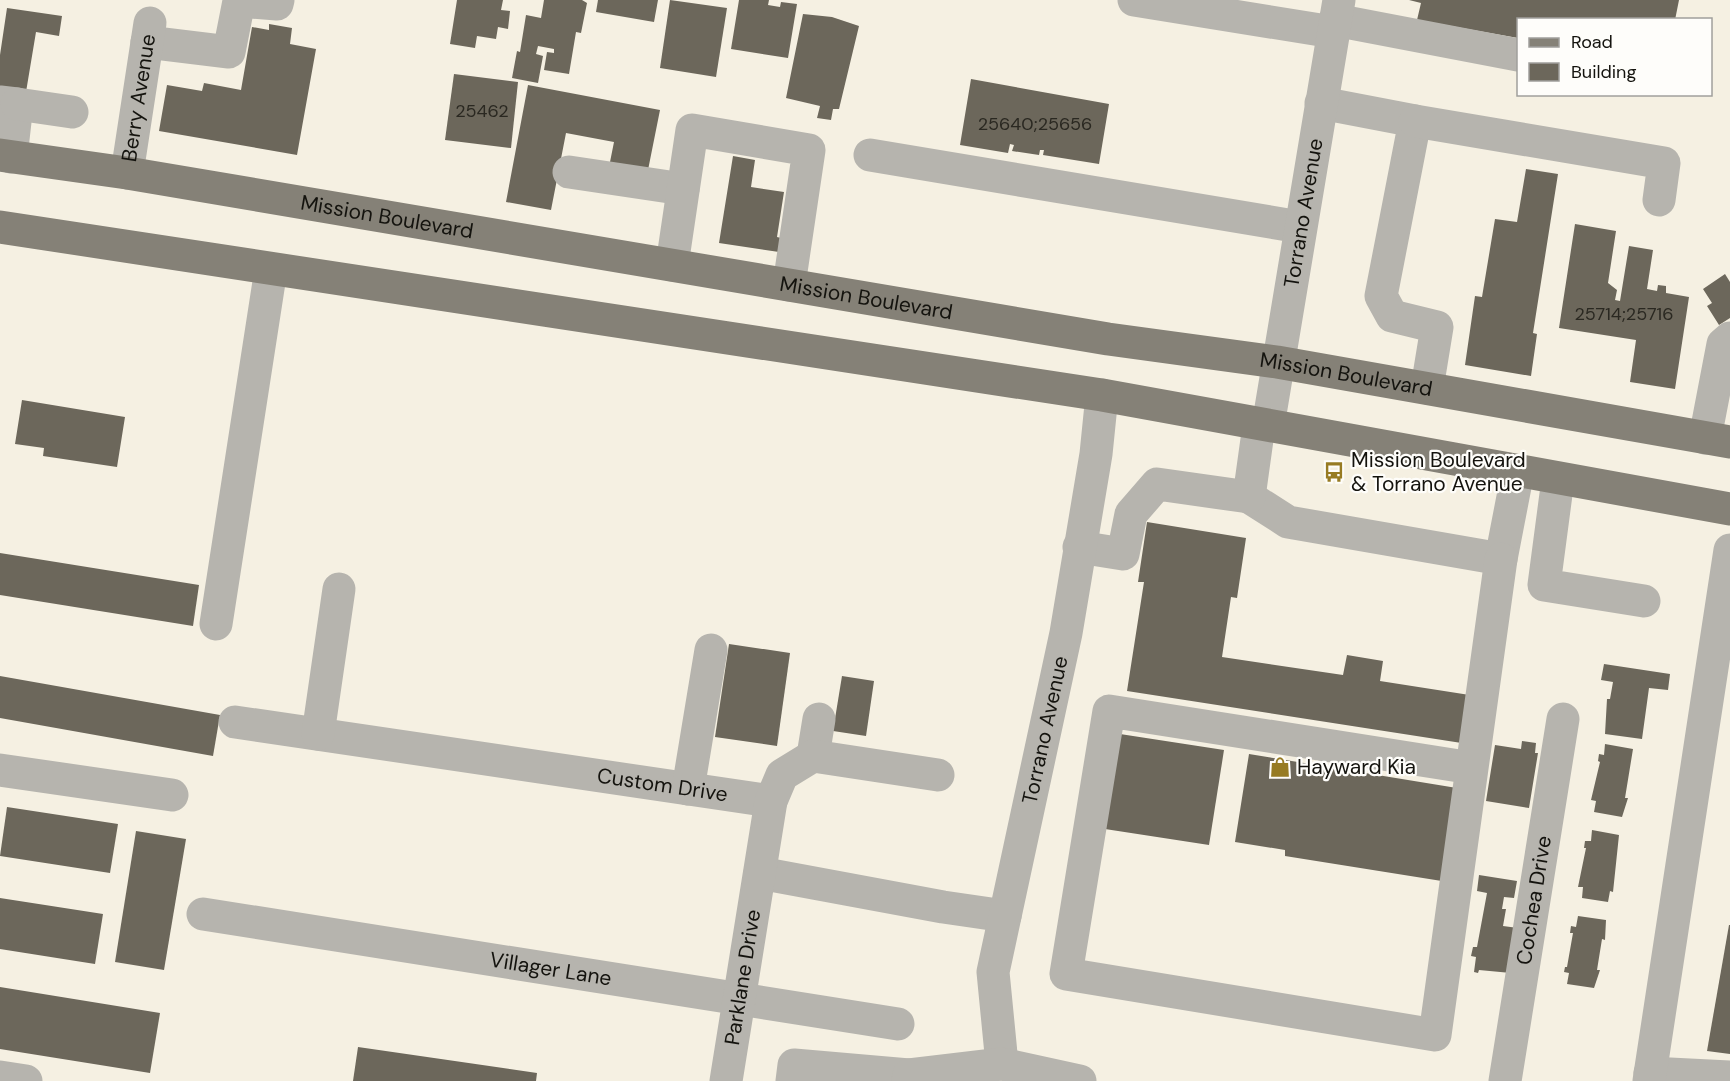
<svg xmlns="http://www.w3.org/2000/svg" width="1730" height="1081" viewBox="0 0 1730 1081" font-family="'DM Sans',sans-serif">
  <rect width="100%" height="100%" fill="#f5f0e2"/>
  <g fill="#6c675b">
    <path d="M457,0h46l-2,10 9,1 -2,18 -10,-2 -2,12 -19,-3 -2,12 -25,-4z"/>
    <path d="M544,0h38l5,3 -6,30 -5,-1 -7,42 -25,-4 3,-18 7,1v-4l-16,-3 -2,8 7,2 -5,27 -26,-5 5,-27 3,1 6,-37 15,3z"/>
    <path d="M598,0h60l-4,22 -58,-10z"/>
    <path d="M670,0l57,8 -11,69 -56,-9z"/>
    <path d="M739,0h30l-1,5 12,2 1,-5 16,2 -9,54 -57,-9z"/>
    <path d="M1409,0h270l-4,20h-157v18l-101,-18 4,-17z"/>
    <path d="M7,8l55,8 -3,20 -23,-4 -10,60 -26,-4v-33z"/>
    <path d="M803,14l29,3 27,9 -20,83h-6l-2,11 -14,-2 3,-12 -34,-8z"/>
    <path d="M269,24l23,4 -2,16 26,5 -19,106 -138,-24 8,-46 35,6 2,-8 37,7 11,-63 17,3z"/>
    <path d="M454,74l64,8 -7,66 -66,-8z"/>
    <path d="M971,79l138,25 -10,60 -56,-9 1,-5h-4l-1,5 -27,-4 2,-6 -4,-1 -2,9 -48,-8z"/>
    <path d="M528,85l132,25 -12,60 -38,-8 4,-20 -48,-9 -15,77 -45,-8z"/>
    <path d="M733,156l22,4 -4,27 33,5 -7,45 4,1 -2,14 -60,-9z"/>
    <path d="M1526,169l32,5 -25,159 4,1 -6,42 -66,-11 10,-69 7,1 13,-78 22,3z"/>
    <path d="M1575,224l41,7 -8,52 9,7 -2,10 5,1 9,-55 24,4 -6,39 10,2 1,-6 8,1v7l23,4 -14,92 -45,-7 6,-42 -77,-12z"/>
    <path d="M1725,274l5,8v36l-11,7 -12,-19 5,-3 -9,-14z"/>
    <path d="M22,400l103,17 -8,50 -74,-11 1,-8 -29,-4z"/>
    <path d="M1147,522l99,16 -9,60 -6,-1 -9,60 121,18 4,-20 36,6 -3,20 96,15 -8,48 -341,-53 17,-109h-6z"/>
    <path d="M0,553l199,32 -6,41 -193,-31z"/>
    <path d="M729,644l61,9 -13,93 -62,-9z"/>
    <path d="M1604,664l66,10 -2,16 -19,-2 -7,51 -37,-5 2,-35h3l3,-17 -12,-2z"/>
    <path d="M0,676l220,39 -7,41 -213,-38z"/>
    <path d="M842,676l32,5 -8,55 -33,-5z"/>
    <path d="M1120,734l104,16 -15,95 -104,-16z"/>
    <path d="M1522,741l14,2 -1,10h3l-9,55 -43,-7 9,-56 26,4z"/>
    <path d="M1605,744l28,5 -8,49h3l-6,19 -28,-5 2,-11 -5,-1 9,-38 -2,-1 1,-7 5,1z"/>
    <path d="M1249,754l214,35 -15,93 -163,-26v-6l-50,-8z"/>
    <path d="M7,807l111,17 -8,49 -110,-17z"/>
    <path d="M1592,830l27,5 -6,57 -3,-1 -2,11 -26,-4 1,-11h-5l8,-39h-2l1,-7h6z"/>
    <path d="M136,831l50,8 -22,131 -49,-8z"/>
    <path d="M1479,875l38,6 -3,17 -10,-1 -2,12h4l-3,17 15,2 -7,45 -32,-3 -1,3 -4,-1 2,-15 -5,-1 2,-9h4l10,-54 -10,-2z"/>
    <path d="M0,898l103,16 -8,50 -95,-15z"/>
    <path d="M1578,916l28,4 -1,20 -3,-1 -5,31h3l-6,18 -27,-4 2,-11 -5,-1 1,-5h2l6,-34h-3l1,-7 5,1z"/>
    <path d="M1729,925h1v129l-23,-3z"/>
    <path d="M0,987l160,26 -10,60 -150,-24z"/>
    <path d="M358,1047l179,26 -1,8h-183z"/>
  </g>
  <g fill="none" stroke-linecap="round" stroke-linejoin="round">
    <g stroke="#b6b4ae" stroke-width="33">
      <path d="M1134,0l199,32"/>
      <path d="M1335,20l183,35"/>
      <path d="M147,42l82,10 10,-51 38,3 1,-4"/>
      <path d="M0,102l17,2 -6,53"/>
      <path d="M1321,103l94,18 -34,175 11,20 45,11 -10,61"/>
      <path d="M17,104l55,8"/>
      <path d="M1415,121l249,42 -5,37"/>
      <path d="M870,155l430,72"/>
      <path d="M569,172l114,17"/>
      <path id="s1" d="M127,173l23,-150"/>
      <path d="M672,265l20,-135 117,20 -20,135"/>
      <path id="s2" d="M1268,426l71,-426"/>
      <path d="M1705,438l18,-94 7,-6"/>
      <path d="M1558,479l-14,106 100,16"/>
      <path d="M1249,497l39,25 213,37 17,-88"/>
      <path d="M1079,547l44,7 8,-40 26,-30 92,13 10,-72"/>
      <path d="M216,624l55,-355"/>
      <path id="s3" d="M235,722l536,79"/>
      <path d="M318,734l21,-145"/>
      <path d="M813,756l6,-37"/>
      <path d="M1472,768l-363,-57 -43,263 369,61 66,-476"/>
      <path d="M0,770l172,25"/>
      <path d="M688,789l23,-139"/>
      <path d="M760,873l183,34 62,9"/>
      <path id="s4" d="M203,914l695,110"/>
      <path id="s5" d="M1002,1064l-9,-92 73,-339 30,-179 6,-59"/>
      <path d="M1650,1073l80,4"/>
      <path d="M0,1077l26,4"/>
      <path id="s6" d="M726,1081l45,-280 11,-26 31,-19 125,19"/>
      <path d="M792,1081l2,-16 115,10"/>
      <path d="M908,1081l1,-6 93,-11 78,17"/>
      <path id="s7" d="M1505,1081l58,-362"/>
      <path d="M1649,1081l81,-531"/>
    </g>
    <g stroke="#858177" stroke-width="33">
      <path id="s8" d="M0,155l127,18 981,166 169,23 453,80"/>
      <path d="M0,227l1102,168 628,114"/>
    </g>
  </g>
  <defs>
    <g id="bus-bare" transform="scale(1.62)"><path d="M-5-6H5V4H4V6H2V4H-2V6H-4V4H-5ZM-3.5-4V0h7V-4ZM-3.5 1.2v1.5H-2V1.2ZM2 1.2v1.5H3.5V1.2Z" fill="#977b23" stroke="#fefdfa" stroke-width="2.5" paint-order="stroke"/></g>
    <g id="shop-bare" transform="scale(1.62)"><path d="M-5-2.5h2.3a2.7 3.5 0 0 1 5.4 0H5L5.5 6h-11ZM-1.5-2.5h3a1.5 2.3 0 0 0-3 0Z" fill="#977b23" stroke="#fefdfa" stroke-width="2.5" paint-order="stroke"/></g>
  </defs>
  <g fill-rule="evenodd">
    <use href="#bus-bare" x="1334" y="472"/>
    <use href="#shop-bare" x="1280" y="767"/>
  </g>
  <g text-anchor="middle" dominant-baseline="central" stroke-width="4.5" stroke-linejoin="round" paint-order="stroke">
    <g font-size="18" fill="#2a2821">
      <text x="482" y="111">25462</text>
      <text x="1035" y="124">25640;25656</text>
      <text x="1624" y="314">25714;25716</text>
    </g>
    <g font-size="21" fill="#14130e" stroke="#fefdfa">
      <text stroke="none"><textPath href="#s1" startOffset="76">Berry Avenue</textPath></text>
      <text stroke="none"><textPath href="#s2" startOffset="216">Torrano Avenue</textPath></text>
      <text stroke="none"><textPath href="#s8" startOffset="392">Mission Boulevard</textPath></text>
      <text stroke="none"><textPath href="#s8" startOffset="878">Mission Boulevard</textPath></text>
      <text stroke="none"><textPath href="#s8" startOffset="1364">Mission Boulevard</textPath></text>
      <text stroke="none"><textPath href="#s5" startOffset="340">Torrano Avenue</textPath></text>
      <text stroke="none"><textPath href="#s3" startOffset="432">Custom Drive</textPath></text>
      <text stroke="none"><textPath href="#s7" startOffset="183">Cochea Drive</textPath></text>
      <text stroke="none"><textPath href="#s4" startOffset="352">Villager Lane</textPath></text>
      <text stroke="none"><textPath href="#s6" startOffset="105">Parklane Drive</textPath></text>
    </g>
    <g font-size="21" fill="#14130e" stroke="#fefdfa" text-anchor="start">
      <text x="1351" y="460">Mission Boulevard<tspan x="1351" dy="24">&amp; Torrano Avenue</tspan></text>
      <text x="1297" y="767">Hayward Kia</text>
    </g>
  </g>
  <rect x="1517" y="18" width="195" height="78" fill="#fefdfa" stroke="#a09f9c" stroke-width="1.5"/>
  <rect x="1529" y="38" width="30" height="9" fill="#858177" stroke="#a09f9c" stroke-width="1.5"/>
  <text x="1571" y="48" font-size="18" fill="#14130e">Road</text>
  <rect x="1529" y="63" width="30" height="18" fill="#6c675b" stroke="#a09f9c" stroke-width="1.5"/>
  <text x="1571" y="78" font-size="18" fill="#14130e">Building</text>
</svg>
